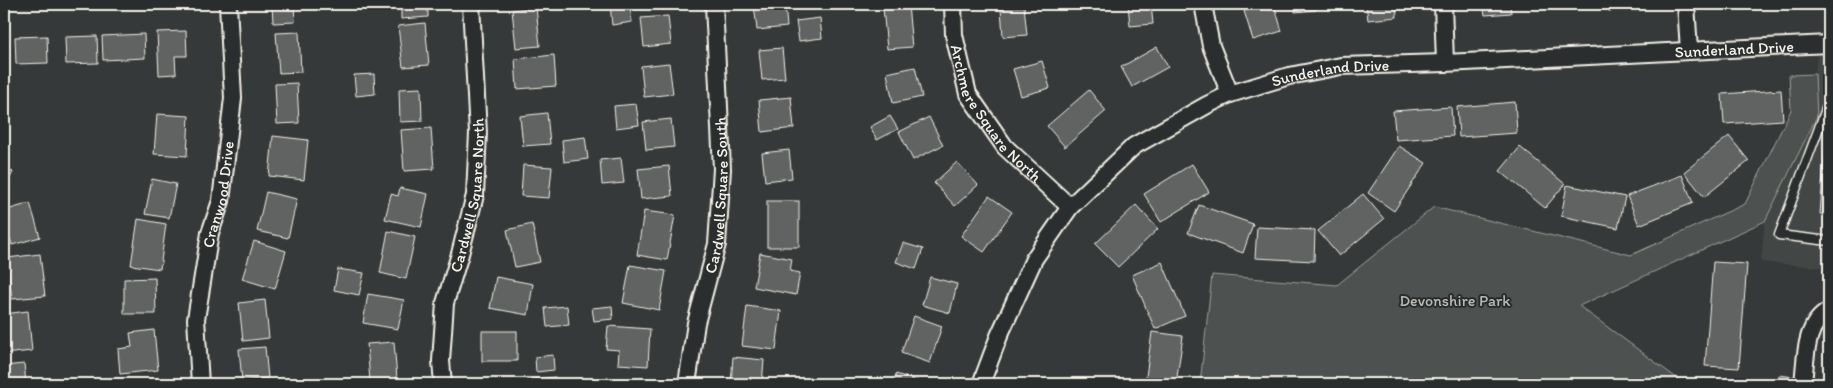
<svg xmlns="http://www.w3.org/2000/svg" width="1833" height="388" viewBox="0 0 1833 388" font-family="Itim,sans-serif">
  <rect width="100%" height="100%" fill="#363939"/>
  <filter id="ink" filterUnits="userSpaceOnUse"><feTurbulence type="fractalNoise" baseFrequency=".02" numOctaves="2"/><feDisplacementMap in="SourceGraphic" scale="10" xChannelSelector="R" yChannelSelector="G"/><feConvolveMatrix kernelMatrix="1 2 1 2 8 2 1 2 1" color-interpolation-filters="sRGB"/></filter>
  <g filter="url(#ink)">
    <path fill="#434645" d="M1829,41v227l-68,-6 4,-41 52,-105 -2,-42 3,-32z"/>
    <path fill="#4e514f" stroke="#a1a19c" d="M1815,74l2,42 -52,105 -186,85 99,73 42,5h-520l12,-109 125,10 97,-78 197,48 114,-51 46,-94 -2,-35z"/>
    <g fill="#616362" stroke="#f4f1e8">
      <path d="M272,4h22l1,18 -22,1z"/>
      <path d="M401,4h27v13l-27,2z"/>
      <path d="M610,4h20l2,18 -20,3z"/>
      <path d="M754,4h31l2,23 -30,3z"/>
      <path d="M1128,4h23l2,20 -23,2z"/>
      <path d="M1266,4h8l8,27 -29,9 -9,-29z"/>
      <path d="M1294,4h21l1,6 -21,2z"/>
      <path d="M1330,4h19v3l-18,2z"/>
      <path d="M1366,4h30l1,13 -29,3z"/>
      <path d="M1483,4h27l1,9 -26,2z"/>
      <path d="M1535,4h23l1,1 -23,3z"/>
      <path d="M1609,4h31v4l-31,3z"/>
      <path d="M908,5l4,42 -25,2 -4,-41z"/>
      <path d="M1024,6l3,29 -24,2 -2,-29z"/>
      <path d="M536,7l4,39 -24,2 -4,-38z"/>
      <path d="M668,16l3,28 -27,3 -3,-29z"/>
      <path d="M820,18l2,20 -23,3 -3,-20z"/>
      <path d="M425,23l4,42 -26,2 -5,-41z"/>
      <path d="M186,31l1,25h-12l1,18 -17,1 -2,-43z"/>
      <path d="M299,32l2,40 -22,1 -3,-40z"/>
      <path d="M144,34l1,24 -42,2 -1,-24z"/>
      <path d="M47,36l1,27 -32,1 -1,-27z"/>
      <path d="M97,36l1,27 -32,1 -1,-27z"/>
      <path d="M1157,47l11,20 -36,20 -11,-20z"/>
      <path d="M782,48l3,30 -23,2 -3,-30z"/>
      <path d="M554,55l2,31 -39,3 -2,-30z"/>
      <path d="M1042,61l8,27 -29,8 -8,-27z"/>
      <path d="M669,63l4,31 -29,3 -3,-31z"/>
      <path d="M915,67l7,30 -29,6 -6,-30z"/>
      <path d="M374,74l1,20 -19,2 -2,-21z"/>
      <path d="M297,83l2,40 -22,1 -2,-40z"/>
      <path d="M421,88l1,33 -22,1 -1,-33z"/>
      <path d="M1089,90l17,21 -41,36 -18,-21z"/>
      <path d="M1781,90l2,30 -59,4 -2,-30z"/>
      <path d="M791,97l3,31 -32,4 -3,-32z"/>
      <path d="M1515,102l2,31 -58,4 -2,-30z"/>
      <path d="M636,104l3,21 -23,3 -2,-22z"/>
      <path d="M1451,107l2,29 -57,4 -3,-29z"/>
      <path d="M547,113l3,31 -27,2 -3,-30z"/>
      <path d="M157,114l32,2 -2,40 -33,-2z"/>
      <path d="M890,116l8,13 -21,11 -7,-13z"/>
      <path d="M929,117l14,28 -30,15 -14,-28z"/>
      <path d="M671,119l3,28 -28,3 -3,-28z"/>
      <path d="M431,128l3,41 -30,2 -3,-41z"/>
      <path d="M273,136l35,4 -4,40 -35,-4z"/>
      <path d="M1729,136l20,25 -45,36 -20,-25z"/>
      <path d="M585,137l3,22 -24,3 -2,-22z"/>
      <path d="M1399,146l27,17 -32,48 -26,-18z"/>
      <path d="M1520,147l45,37 -20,24 -45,-37z"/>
      <path d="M1825,147h4v67h-9z"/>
      <path d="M789,150l3,28 -27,3 -3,-28z"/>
      <path d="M621,158l3,25 -22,2 -2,-25z"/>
      <path d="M957,162l21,23 -23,21 -21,-23z"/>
      <path d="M1192,164l17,28 -48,30 -17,-28z"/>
      <path d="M523,165l29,2 -3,31 -28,-2z"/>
      <path d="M669,166l3,30 -31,3 -3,-30z"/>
      <path d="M4,168l9,4 -9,18z"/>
      <path d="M1682,175l11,28 -54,22 -12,-29z"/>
      <path d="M152,179l24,5 -7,34 -24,-4z"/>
      <path d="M1567,185l58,12 -7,31 -57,-12z"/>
      <path d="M400,188l28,6 -7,33 -36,-8 6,-25 7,2z"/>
      <path d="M266,192l31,7 -9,39 -31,-7z"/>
      <path d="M1363,194l21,25 -45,37 -21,-25z"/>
      <path d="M989,196l23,16 -28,40 -23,-16z"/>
      <rect x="767" y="201" width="32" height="46"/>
      <path d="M30,203l10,34 -28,8 -8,-27v-7z"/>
      <path d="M1136,205l22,24 -40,38 -23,-23z"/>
      <path d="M1199,205l54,19 -10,29 -55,-20z"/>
      <path d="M644,211l31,4 -8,45 -30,-5z"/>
      <path d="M138,219l28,5 -6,45 -29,-4z"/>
      <path d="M532,224l8,38 -25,5 -8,-37z"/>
      <path d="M1257,227l58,3 -1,31 -59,-3z"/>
      <path d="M388,231l27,6 -9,42 -26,-6z"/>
      <path d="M254,241l32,10 -11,38 -33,-10z"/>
      <path d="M903,243l20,6 -7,20 -20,-7z"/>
      <path d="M760,253l32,6 -2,12 10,2 -4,22 -42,-8z"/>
      <path d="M40,254l5,42 -33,3 -5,-41z"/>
      <path d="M1162,262l23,54 -30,13 -23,-54z"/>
      <path d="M1713,262l34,2 -8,104 -34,-2z"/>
      <path d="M630,265l36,6 -7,39 -36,-7z"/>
      <path d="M338,269l26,4 -5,22 -25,-5z"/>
      <path d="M496,277l37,7 -5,31 -38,-7z"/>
      <path d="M930,277l27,7 -7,29 -28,-8z"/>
      <path d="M155,278l1,36h-32v-35z"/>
      <path d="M368,294l36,6 -6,29 -35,-6z"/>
      <path d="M265,300l4,38 -26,3 -4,-38z"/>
      <path d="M567,306l2,19 -22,2 -2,-19z"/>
      <path d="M612,306l1,13 -19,2 -2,-13z"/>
      <path d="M747,306l34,5 -5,39 -34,-4z"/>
      <path d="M28,311l4,40 -28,3v-40z"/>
      <path d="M914,316l28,10 -12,37 -29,-10z"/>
      <path d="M608,326l42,3 -2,37 -30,-2 1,-14 -13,-1z"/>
      <path d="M154,330l4,40 -38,4 -2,-25 14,-2 -2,-14z"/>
      <rect x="482" y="331" width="35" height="30"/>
      <path d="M1152,332l31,4 -7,48h-31z"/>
      <path d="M394,342l3,37 -27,2 -3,-37z"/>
      <path d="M265,347l3,31 -26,3 -3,-32z"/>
      <path d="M553,355l1,15 -18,2 -1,-15z"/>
      <path d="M733,357l31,3 -2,24h-31z"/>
      <path d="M24,364l2,20h-22v-18z"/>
      <path d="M896,374l27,9v1h-30z"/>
      <path d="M1779,375l15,2 -1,7h-15z"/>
      <path d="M555,377l1,7h-29l-1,-4z"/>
      <path d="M643,378l1,6h-31v-3z"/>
    </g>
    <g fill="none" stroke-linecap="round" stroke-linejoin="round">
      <g stroke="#f4f1e8" stroke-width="11">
        <path id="service" d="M1829,101l-50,134 50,6"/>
      </g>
      <g stroke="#f4f1e8" stroke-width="20">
        <g id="minor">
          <path id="s1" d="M953,4l1,31 14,59 37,53 65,60"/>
          <path d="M1203,4l8,42 19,48"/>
          <path d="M1443,4l2,59"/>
          <path d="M1686,4l3,47"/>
          <path id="s2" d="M200,384l-4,-65 14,-86 11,-32 12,-103 -5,-94"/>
          <path id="s3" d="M443,384l-2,-23 4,-58 15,-49 15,-59 3,-62 -7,-129"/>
          <path id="s4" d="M687,384l9,-61 21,-79 5,-75 -8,-165"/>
          <path id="s5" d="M981,384l18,-48 35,-77 36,-52 64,-61 73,-41 23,-11 59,-18 52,-10 104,-3 384,-19"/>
          <path d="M1803,384c3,-25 1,-60 26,-73"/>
        </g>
      </g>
      <use href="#service" stroke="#2a2d2e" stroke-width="8"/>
      <use href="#minor" stroke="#2a2d2e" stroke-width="16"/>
    </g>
  </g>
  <g text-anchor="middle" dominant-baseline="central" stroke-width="4" stroke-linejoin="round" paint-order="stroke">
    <g font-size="16" fill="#f4f1e8" stroke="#2a2d2e">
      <text stroke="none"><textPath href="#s5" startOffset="905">Sunderland Drive</textPath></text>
      <text stroke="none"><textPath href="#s5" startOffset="500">Sunderland Drive</textPath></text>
      <text stroke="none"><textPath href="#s1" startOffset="122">Archmere Square North</textPath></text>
      <text stroke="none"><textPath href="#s2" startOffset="192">Cranwood Drive</textPath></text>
      <text stroke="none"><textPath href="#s3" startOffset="192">Cardwell Square North</textPath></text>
      <text stroke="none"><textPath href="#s4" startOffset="192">Cardwell Square South</textPath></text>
    </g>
    <g font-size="16" fill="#bab9b2" stroke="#2a2d2e">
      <text x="1455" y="300">Devonshire Park</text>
    </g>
  </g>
  <rect width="1833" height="388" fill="none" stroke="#2a2d2e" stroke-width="20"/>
  <rect x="10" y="10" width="1813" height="368" fill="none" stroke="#f4f1e8" stroke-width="2" filter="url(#ink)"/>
</svg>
